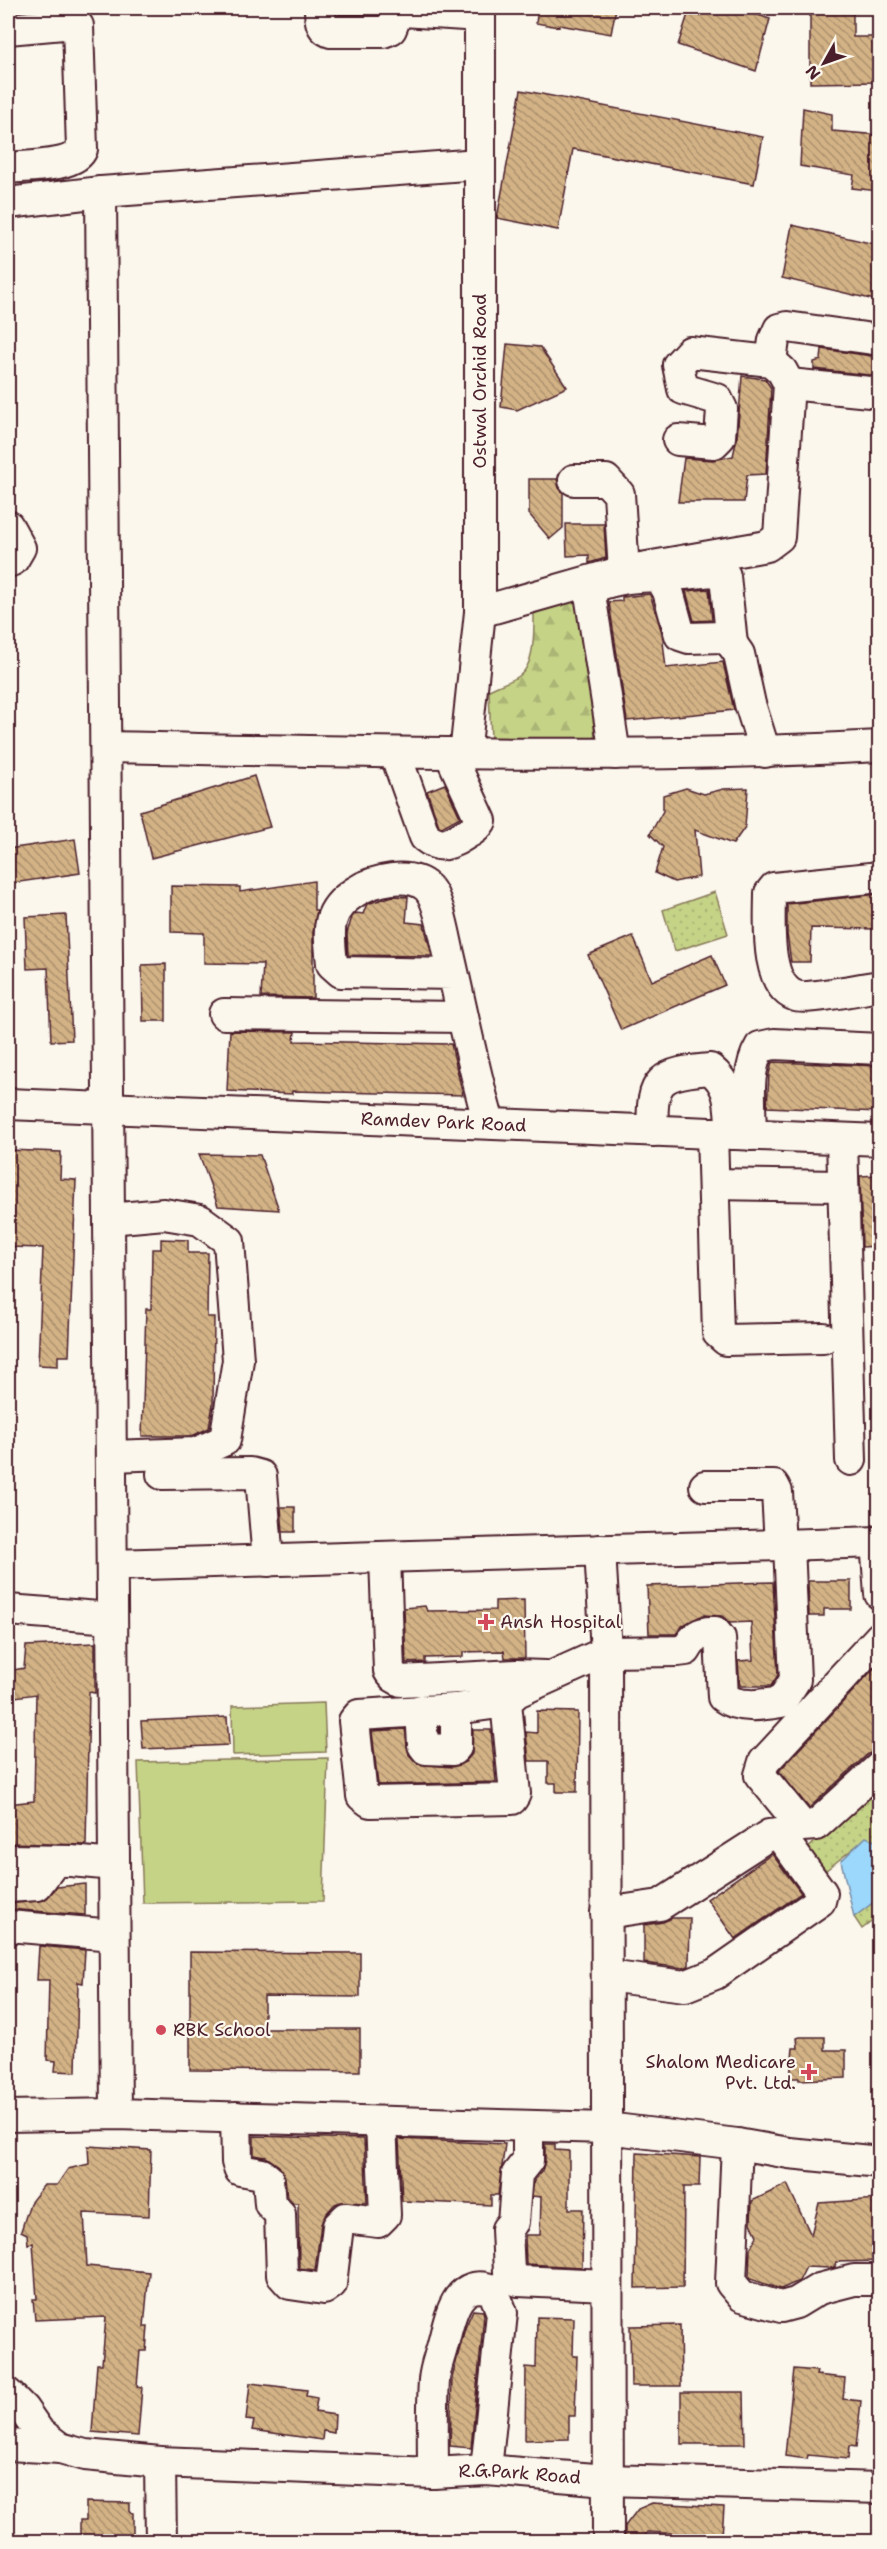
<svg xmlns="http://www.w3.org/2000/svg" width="887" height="2549" viewBox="0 0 887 2549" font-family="'Shantell Sans',sans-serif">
  <defs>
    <pattern id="green-dots" width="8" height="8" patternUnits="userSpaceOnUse" patternTransform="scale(1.5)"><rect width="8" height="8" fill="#c5d387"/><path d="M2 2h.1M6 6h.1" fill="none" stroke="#abb575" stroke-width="1.8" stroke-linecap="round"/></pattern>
    <pattern id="forest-firs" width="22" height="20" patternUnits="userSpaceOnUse" patternTransform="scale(1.5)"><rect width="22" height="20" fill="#c5d387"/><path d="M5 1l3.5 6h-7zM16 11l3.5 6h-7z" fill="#abb575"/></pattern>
    <pattern id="building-back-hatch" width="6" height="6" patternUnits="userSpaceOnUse" patternTransform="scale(1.5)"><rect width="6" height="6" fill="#d3b386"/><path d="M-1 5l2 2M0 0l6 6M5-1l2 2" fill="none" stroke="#ad916e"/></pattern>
  </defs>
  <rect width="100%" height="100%" fill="#fbf7ec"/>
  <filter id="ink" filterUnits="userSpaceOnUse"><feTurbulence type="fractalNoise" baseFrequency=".0167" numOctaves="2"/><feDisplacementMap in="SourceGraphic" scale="12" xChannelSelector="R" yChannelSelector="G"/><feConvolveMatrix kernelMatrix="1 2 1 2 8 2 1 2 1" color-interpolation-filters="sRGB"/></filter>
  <g filter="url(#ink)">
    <g fill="url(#green-dots)" stroke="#887959" stroke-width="1.5">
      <path d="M715,892l13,42 -53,17 -12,-41z"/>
      <path d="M879,1782v61l-13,-5 -47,38 -15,-24z"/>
      <path d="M879,1898v18l-17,13 -8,-12z"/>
    </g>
    <path fill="url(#forest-firs)" stroke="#887959" stroke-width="1.5" d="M582,589l13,149 -104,3 -2,-51c10,-5 21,-8 30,-14 16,-11 15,-45 15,-62z"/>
    <g fill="#c5d387" stroke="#887959" stroke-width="1.5">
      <path d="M324,1703l2,49 -93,3 -1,-49z"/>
      <path d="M328,1758l-5,143 -180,2 -5,-141z"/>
    </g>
    <path fill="#9bd8fc" stroke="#7b8ea8" stroke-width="1.5" d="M866,1837l13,6v55l-25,19 -13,-56z"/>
    <g fill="url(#building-back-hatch)" stroke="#4a1f2b" stroke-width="1.5">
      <path d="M340,8h41l-3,7h-39z"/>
      <path d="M538,8h78l-5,26 -52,-9v2l-23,-4z"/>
      <path d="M690,8h47l33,11 -14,52 -78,-26z"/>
      <path d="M810,12l43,1v24h26v45l-69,1z"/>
      <path d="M521,90l242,47 -9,47 -181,-35 -15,81 -61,-12z"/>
      <path d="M803,108l29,6v17l47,4v56l-27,-3 2,-13 -54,-9z"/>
      <path d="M792,225l87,20v56l-97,-23z"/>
      <path d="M507,344l33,3 27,40 -50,23 -16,-3z"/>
      <path d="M822,349l57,8v19l-65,-7v-7l7,-2z"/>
      <path d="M742,376l23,3 6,9 -5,86 -19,1 -3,27h-66l6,-44 29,2 20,-4 4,-18z"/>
      <path d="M529,479h28l2,9 4,5v35l-13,11 -21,-25z"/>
      <path d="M566,524h38l2,34 -17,5v-8l-22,1z"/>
      <path d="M709,589l3,31 -18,1 -8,-30z"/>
      <path d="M650,594l12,39 4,35 57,-6 11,48 -107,11 -18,-119 13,-1v-4z"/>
      <path d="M254,776l16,51 -119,31 -11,-47z"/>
      <path d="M445,784l15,33 -18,10 -3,-1 -12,-35z"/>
      <path d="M686,788l18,6 20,-5 24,-1 -3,39 -12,17 -38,-14 4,47 -25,5 -19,-9 8,-26 -13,-13 13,-23v-16z"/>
      <path d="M75,839l5,34 -67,10 -5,-34z"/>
      <path d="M314,881v29h3l-4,22v66l-52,-1 2,-33 -59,-1v-30l-33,-1v-46l69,1v5z"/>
      <path d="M879,894v35l-68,-1 -1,34h-19l-4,-28v-30z"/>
      <path d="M393,896l15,1 -2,25 18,2 8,32 -84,-1 -1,-22 5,-16 4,-4 7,1 3,-8 4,-3z"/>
      <path d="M66,915l6,125 -21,1 -3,-73 -21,1 -2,-52z"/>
      <path d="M633,936l19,45 60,-26 13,30 -104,45 -33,-75z"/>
      <path d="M166,964v57h-23l-1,-56z"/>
      <path d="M230,1031l65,1 -1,9 157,3 12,51 -171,-4v3l-65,-3z"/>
      <path d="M772,1062l107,4v46l-112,-5 2,-33z"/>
      <path d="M8,1150l53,2 -1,27 16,1 -7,176h-11v10l-20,-1 5,-117 -35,-1z"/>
      <path d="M199,1154l61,1 19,55 -61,-4z"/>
      <path d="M879,1175v71l-17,1 -2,-71z"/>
      <path d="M161,1239l27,1v13h20l-1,64h7l-1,87 -4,24 -17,8h-50l4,-127h5l1,-60h9z"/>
      <path d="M281,1507h14v25h-12z"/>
      <path d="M808,1581h43v28h-27v7h-15z"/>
      <path d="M773,1582l5,93 -7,11h-31l-2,-25 15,-1 -2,-38 -21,1 -8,-7 -19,-1 -20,10 -7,9h-27l-2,-48z"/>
      <path d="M524,1600l1,58h-20l-1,-7 -41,1v5l-38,1v4l-19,1 -2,-55 21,-2 2,5 68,-1v-9z"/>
      <path d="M95,1643v50l-6,-1 -3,153 -78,-2v-39l26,-3 2,-107 -28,4v-27l16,-3 2,-22z"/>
      <path d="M879,1663v87l-11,4 -59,54 -30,-37z"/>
      <path d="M537,1711l41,1 -1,80h-21v-9h-8v-22h-19l-3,-29 11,1z"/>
      <path d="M227,1717l2,28 -86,4 -2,-28z"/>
      <path d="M405,1729l4,26 9,9 34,3 13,-5 7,-8 1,-24h18l5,52 -118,3 -6,-54z"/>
      <path d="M772,1854l29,39 -66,46 -28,-40z"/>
      <path d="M85,1884v31l-77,-6v-5l37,-4 12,-13z"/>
      <path d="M672,1918h18l-1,48 -6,2 -39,-5v-38l19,-3z"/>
      <path d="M39,1946l46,4 -2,33 -5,-1 -2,90 -21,-1 1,-10 -9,-1 2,-80h-12z"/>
      <path d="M190,1952l170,1v44l-96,-1v33h96v42l-170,-1z"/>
      <path d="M800,2037h25v13h21v28l-47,2v-2h-9l3,-30h5l-1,-10z"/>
      <path d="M254,2136l110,3 3,64 -26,-1 -6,2 -9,10 -5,10 -6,46 -16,-2 -1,-65h-5l-6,-7 -2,-19 -6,-11 -13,-9 -12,-2z"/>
      <path d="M399,2139l106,5 -7,51h-7v10l-89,-4z"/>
      <path d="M545,2144h10v6l14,1v58h14l-1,58 -56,-3 -1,-29h15l1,-38 -9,-1 2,-15 8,-10 3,-10z"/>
      <path d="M88,2146l63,4 -2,66 -65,-3 3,53 62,6 -5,55h4l-2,24h-6l-3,35 5,1 -4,49 -46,-4 5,-68h5l4,-47 -71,3 -2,-21h4l-4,-56 -5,1 -1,-10 -6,-3 9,-28 14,-18h13l11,-16 21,-5z"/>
      <path d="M637,2153l63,4 -1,30h-15l-1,100 -48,1z"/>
      <path d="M787,2184l24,51 8,-32 60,-4v62l-43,1 -1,5 -5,1 -24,-1 -7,14 -18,8 -31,-10 -1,-2 1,-28 7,-13 -6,-13 1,-22z"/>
      <path d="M473,2310l10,1 1,4 -13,133 -21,-2 2,-68 13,-50z"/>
      <path d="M537,2317l37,1 -1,38h4l-2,60h-6v23l-44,1 1,-73 10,1z"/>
      <path d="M680,2325l1,61h-50l-1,-60z"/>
      <path d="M794,2369l23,2 -1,4 29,3 -2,21 18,2 -5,46 -7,-1 -1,13 -40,-4 -1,4 -22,-3z"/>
      <path d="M250,2383l57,7 -1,6 11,2 -2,14 20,3 -1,18 -11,-2 -1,9 -70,-10 2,-9 -8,-1z"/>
      <path d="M681,2392h63l1,52h-64z"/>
      <path d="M86,2502l44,1v9l3,1v28h-53v-21h6z"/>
      <path d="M652,2503l72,4 -2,29 -75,-4 -3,9h-19v-15l13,-17z"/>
    </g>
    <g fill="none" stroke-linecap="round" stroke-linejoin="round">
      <g stroke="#4a1f2b" stroke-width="34">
        <g id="minor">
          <path d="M320,8c0,10 0,21 11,24h52l8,-3 6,-15 6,-3 77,5"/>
          <path d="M8,29l66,-6 4,3 4,123c-6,18 -57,17 -74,19"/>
          <path d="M101,192l15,1922"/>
          <path d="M8,203l93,-11 378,-28"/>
          <path d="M771,361l3,-21 5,-11 8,-2 93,13"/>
          <path d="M789,384l91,9"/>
          <path d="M574,480h32l13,14 5,77"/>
          <path d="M8,526l12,22 -7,12 -5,2"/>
          <path d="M684,574l28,-3 13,5 7,68"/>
          <path d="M480,612l144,-41 143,-25 12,-9 10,-153 -7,-13 -11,-10 -81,-9 -12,13 5,24 34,10 5,10 -2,28 -6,6 -36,-3"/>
          <path d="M106,747c258,5 516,13 774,-1"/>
          <path d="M395,753l30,84c16,13 25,7 41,-3 6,-3 11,-6 15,-13l-31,-67"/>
          <path d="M615,754l-25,-160 4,-7c20,-8 45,-12 66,-10l8,14 12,44 9,3 34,-1 9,7 7,10 11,50 15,48"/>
          <path d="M465,755l15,-143v-604"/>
          <path d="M880,877l-106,11 -4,5c0,27 -6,92 26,103 11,4 69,-8 84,-10"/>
          <path d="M453,974l-112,-2 -9,-8c-3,-33 -8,-52 23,-72 18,-12 55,-21 73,-4 11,12 17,49 21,66 13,56 24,114 40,169"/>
          <path d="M224,1014l239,3"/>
          <path id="s1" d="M8,1104l872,36"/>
          <path d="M653,1131c-3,-53 8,-58 57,-62 23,18 19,39 22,65"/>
          <path d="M712,1133l6,200 8,7 97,-2"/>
          <path d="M751,1135c0,-28 -6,-63 9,-88l14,-3 106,5"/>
          <path d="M842,1139l9,321"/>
          <path d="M714,1184l128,2"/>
          <path d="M109,1219l55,-5 36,6 29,21 9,119 -13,80 -29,13 -85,3"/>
          <path d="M162,1474l88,-1 11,3 7,85"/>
          <path d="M705,1486h69l3,6 3,53"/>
          <path d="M876,1542l4,52"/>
          <path d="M600,1550l6,102 2,890"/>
          <path d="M385,1557l4,114 5,6 7,4 115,-6 29,1"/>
          <path d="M112,1565l768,-23"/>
          <path d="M8,1610l104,8"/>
          <path d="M880,1637l-116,125 -4,13 42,51 14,-1 64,-58"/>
          <path d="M506,1702l9,92 -3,5 -142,3 -8,-6 -8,-75 5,-6 97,-6 50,-7 11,-10 89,-40 72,-1 8,-1c8,-14 14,-19 29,-18l5,6 3,59c16,12 39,8 58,5l14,-22 -6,-135"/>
          <path d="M421,1710l2,35 3,4 27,1 3,-3v-38"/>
          <path d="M8,1860l63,1 43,4"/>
          <path d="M8,1887l29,-2 18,-24"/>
          <path d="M606,1913l54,-8 109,-70 10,-1 43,59 -2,8 -105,73 -30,12 -78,-10"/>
          <path d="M8,1926l106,9"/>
          <path d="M8,2116l108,-2 491,14 130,16 52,9 91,9"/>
          <path d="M236,2117l1,45 3,8 22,4 6,5 2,25 10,10 2,61 8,9 34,5 7,-5 7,-58 8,-8 32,4 7,-7 -4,-93"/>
          <path d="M528,2126v34l-11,14 -4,48 -6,7 2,43 9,9 89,4"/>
          <path d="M737,2144l-6,139 11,13 39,11 15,-4 23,-14 35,-9h26"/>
          <path id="s2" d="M8,2394l15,15 16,23 21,16 25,7 75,7 273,11 53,-3 121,10 273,8"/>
          <path d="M8,2445l52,3"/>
          <path d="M160,2462l1,80"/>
          <path d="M433,2473c0,-31 -1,-62 1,-93 1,-12 6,-24 9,-36 7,-26 13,-68 50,-54l9,23 -16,157"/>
        </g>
      </g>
      <use href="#minor" stroke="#fbf7ec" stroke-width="30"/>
    </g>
  </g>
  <g fill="#d1495b" stroke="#fbf7ec" stroke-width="2">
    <path d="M483 1613h6v6h6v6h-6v6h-6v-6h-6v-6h6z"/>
    <circle cx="161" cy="2030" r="6"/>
    <path d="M806 2063h6v6h6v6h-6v6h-6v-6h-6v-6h6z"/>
  </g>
  <g text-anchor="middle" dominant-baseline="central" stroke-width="4.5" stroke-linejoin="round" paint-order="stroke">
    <g font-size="18" fill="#4a1f2b" stroke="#fbf7ec">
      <text transform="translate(480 381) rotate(-90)">Ostwal Orchid Road</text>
      <text stroke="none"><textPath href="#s1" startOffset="436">Ramdev Park Road</textPath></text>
      <text stroke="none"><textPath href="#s2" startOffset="537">R.G.Park Road</textPath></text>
    </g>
    <g font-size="18" fill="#4a1f2b" stroke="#fbf7ec" text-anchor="start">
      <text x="500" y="1622">Ansh Hospital</text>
      <text x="173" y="2030">RBK School</text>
      <text x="796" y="2062" text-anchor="end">Shalom Medicare<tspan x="796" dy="21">Pvt. Ltd.</tspan></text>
    </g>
  </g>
  <rect width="887" height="2549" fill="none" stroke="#fbf7ec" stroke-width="30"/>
  <rect x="15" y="15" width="857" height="2519" fill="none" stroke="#4a1f2b" stroke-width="2" filter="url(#ink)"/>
  <g transform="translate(824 63) rotate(230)" stroke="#fbf7ec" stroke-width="4.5" paint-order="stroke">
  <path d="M0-4.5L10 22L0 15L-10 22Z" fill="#4a1f2b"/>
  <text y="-9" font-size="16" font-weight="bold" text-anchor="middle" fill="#4a1f2b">N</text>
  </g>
</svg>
